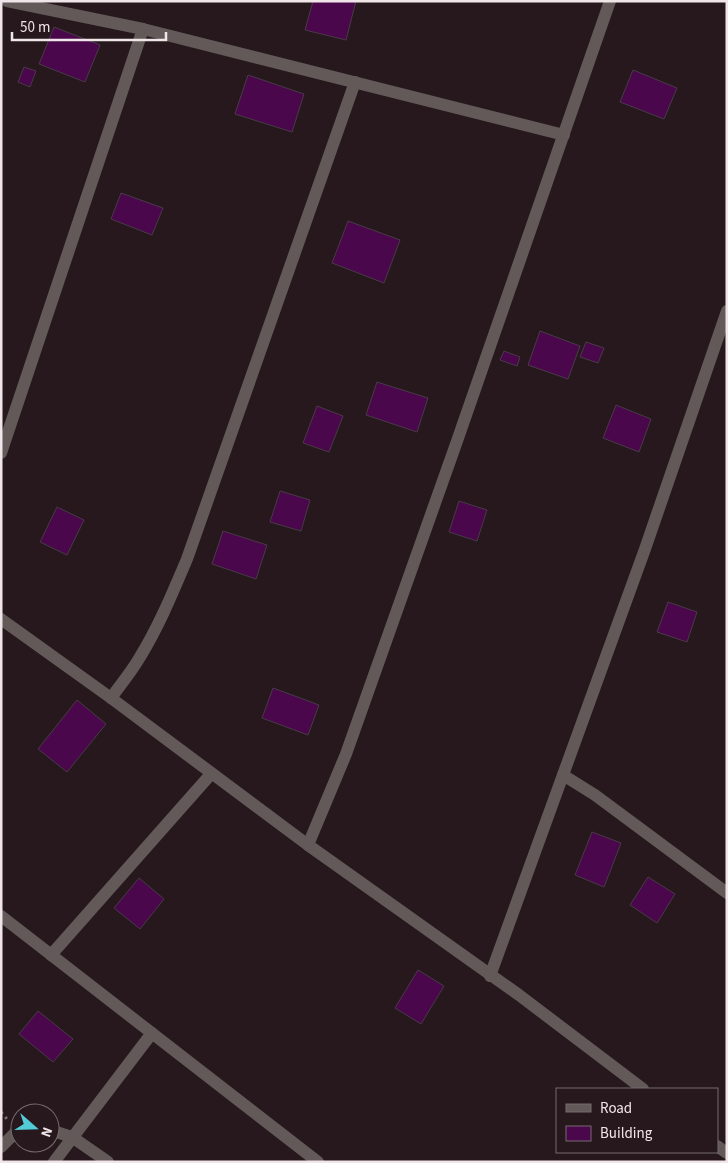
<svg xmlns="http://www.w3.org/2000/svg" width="728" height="1163" viewBox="0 0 728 1163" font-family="'Source Sans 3',sans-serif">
  <rect width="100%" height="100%" fill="#26181d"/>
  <g fill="#4b074c" stroke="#473b46">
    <path d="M313,1h43l-10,39 -41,-10z"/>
    <path d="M54,27l46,18 -15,37 -46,-18z"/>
    <path d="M24,67l12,4 -6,16 -12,-5z"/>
    <path d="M633,70l44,18 -13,31 -44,-17z"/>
    <path d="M248,75l56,19 -12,38 -57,-18z"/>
    <path d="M121,193l42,15 -11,27 -41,-16z"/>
    <path d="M348,221l52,19 -16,43 -52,-20z"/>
    <path d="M540,331l40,15 -12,33 -40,-14z"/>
    <path d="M586,342l18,6 -6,15 -18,-6z"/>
    <path d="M504,351l16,6 -3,9 -17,-6z"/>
    <path d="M377,382l51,16 -11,34 -51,-17z"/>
    <path d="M616,405l35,14 -12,33 -36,-14z"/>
    <path d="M317,406l26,10 -14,36 -26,-9z"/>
    <path d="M280,491l30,9 -9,31 -31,-9z"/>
    <path d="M459,501l28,9 -10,31 -28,-9z"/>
    <path d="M57,507l27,13 -17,35 -27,-13z"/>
    <path d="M223,531l44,14 -11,34 -44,-15z"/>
    <path d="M668,602l29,10 -10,30 -30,-10z"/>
    <path d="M273,688l46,17 -11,30 -46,-17z"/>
    <path d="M77,700l29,24 -39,48 -29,-23z"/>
    <path d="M592,832l29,11 -17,44 -29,-12z"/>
    <path d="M648,877l27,17 -18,29 -27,-18z"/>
    <path d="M139,878l25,21 -24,30 -26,-21z"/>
    <path d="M418,970l26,16 -23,38 -26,-16z"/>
    <path d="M38,1011l35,28 -20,23 -34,-28z"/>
  </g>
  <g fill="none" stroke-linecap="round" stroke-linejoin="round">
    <path stroke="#7b6f73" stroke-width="3" stroke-dasharray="2.5 4" stroke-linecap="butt" d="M1,1112l6,7"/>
    <g stroke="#625958" stroke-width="12">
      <path d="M7,1l136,28 421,106"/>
      <path d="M1,453l142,-424"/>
      <path d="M1,619l110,79 197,147 211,150 124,94"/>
      <path d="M111,698c10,-14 21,-27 29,-41 19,-31 33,-65 47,-98l168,-477"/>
      <path d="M563,775l32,20 132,98"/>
      <path d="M308,845l38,-91 110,-310 154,-443"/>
      <path d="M1,916l317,246"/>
      <path d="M51,955l160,-181"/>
      <path d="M490,976l155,-427 82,-238"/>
      <path d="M50,1130l22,7 36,25"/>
      <path d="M717,1146l10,7"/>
      <path d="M1,1147l15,-15h4"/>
      <path d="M54,1162l98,-129"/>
    </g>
  </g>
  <rect width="728" height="1163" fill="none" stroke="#f0e5e8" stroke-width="5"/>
  <rect x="556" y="1088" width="162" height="65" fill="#26181d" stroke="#776a6e"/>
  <rect x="566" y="1104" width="25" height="8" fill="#625958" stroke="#776a6e"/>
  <text x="600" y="1113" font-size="15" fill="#f0e5e8">Road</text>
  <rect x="566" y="1126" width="25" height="15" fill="#4b074c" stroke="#776a6e"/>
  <text x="600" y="1138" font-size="15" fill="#f0e5e8">Building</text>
  <g transform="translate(35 1128) rotate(110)"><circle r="24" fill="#26181d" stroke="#776a6e"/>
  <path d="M0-4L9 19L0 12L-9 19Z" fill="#52cbd7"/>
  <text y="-8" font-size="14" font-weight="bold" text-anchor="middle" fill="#f0e5e8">N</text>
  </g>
  <path d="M12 32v8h154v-8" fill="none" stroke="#f0e5e8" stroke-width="2.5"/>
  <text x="20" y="32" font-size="15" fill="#f0e5e8" stroke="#26181d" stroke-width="4" paint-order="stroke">50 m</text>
</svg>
